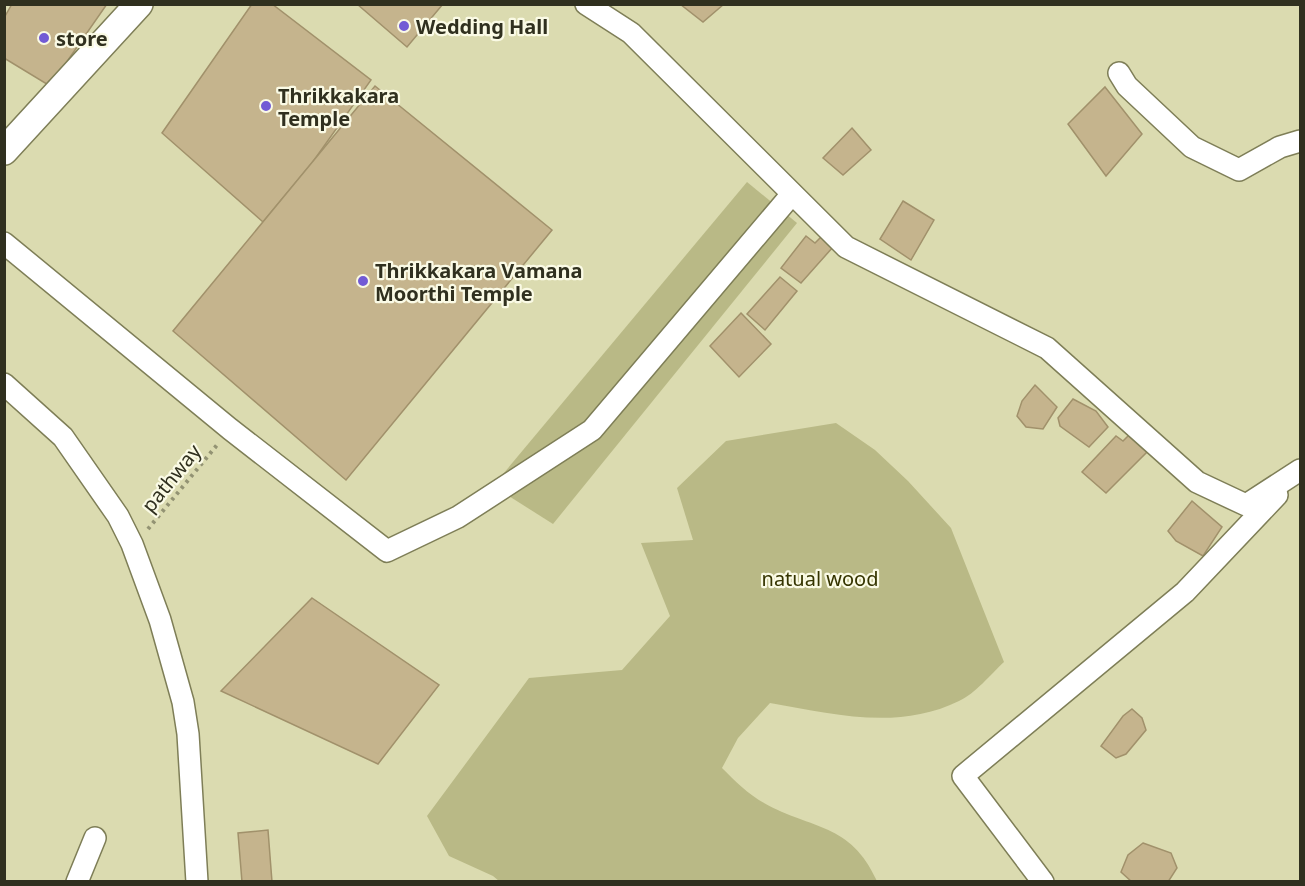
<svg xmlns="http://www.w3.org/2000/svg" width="1305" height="886" viewBox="0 0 1305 886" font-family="'Noto Sans',sans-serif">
  <rect width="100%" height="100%" fill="#dbdbb0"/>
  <g fill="#b9b986">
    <path d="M747,182l50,41 -244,301 -60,-38z"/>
    <path d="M836,423l39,27 33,31 43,47 53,134c-13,12 -29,32 -45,39 -61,30 -126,13 -189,2l-32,35 -16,30c13,13 26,26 42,35 48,27 86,19 113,78h-378l-6,-5 -44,-20 -22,-40 102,-138 93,-8 48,-54 -29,-73 52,-3 -16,-52 49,-47z"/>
  </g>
  <g fill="#c5b48d" stroke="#a1916b" stroke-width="1.5">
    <path d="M12,4h95l-57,82 -46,-28v-40z"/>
    <path d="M252,4h20l99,76 -59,83 -49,59 -101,-89z"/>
    <path d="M357,4h86l-36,43z"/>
    <path d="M680,4h44l-21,18z"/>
    <path d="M375,86l177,144 -206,250 -173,-149z"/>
    <path d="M1105,87l37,47 -36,42 -38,-52z"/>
    <path d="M852,128l19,22 -28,25 -20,-17z"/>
    <path d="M903,201l31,19 -23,40 -31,-21z"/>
    <path d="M806,236l9,7 6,-6 12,10 -32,36 -20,-15z"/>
    <path d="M780,277l17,14 -32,39 -18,-16z"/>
    <path d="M741,313l30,31 -32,33 -29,-31z"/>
    <path d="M1035,385l22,22 -14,22 -17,-2 -9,-11 5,-15z"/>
    <path d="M1073,399l23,12 12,16 -19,20 -29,-21 -2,-8z"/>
    <path d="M1129,435l19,16 -42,42 -24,-21 34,-36 7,5z"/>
    <path d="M1192,501l30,26 -19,29 -27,-15 -8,-10z"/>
    <path d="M312,598l127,87 -61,79 -157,-73z"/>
    <path d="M1132,709l10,9 4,12 -20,24 -10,4 -15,-12 22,-30z"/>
    <path d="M268,830l4,52h-30l-4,-49z"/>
    <path d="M1143,843l28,10 6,15 -9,14h-36l-11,-10 7,-17z"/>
  </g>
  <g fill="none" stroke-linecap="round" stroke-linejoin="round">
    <g stroke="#7e7e57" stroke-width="24">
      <g id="minor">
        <path d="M586,4l45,29 215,214 201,101 150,134 49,23 54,-35"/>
        <path d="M1119,73l8,13 65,61 47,23 41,-23 20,-6"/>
        <path d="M4,243l226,186 157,122 71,-34 134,-87 200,-236"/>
        <path d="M4,384l59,53 55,79 14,28 28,76 23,82 5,32 9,148"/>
        <path d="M77,882l18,-44"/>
        <path d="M1043,882l-80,-106 222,-184 92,-97"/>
      </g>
    </g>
    <g stroke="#7e7e57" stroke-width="30">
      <path id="major" d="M4,151l135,-147"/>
    </g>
    <path stroke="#939373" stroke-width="4" stroke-dasharray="3 4.5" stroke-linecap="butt" d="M148,529l69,-84"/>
    <use href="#minor" stroke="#fff" stroke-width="21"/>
    <use href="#major" stroke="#fff" stroke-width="27"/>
  </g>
  <g fill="#725bd5" stroke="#fafae5" stroke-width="2">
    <circle cx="404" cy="26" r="6"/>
    <circle cx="44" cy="38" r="6"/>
    <circle cx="266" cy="106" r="6"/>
    <circle cx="363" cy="281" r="6"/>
  </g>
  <g text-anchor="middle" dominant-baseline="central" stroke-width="4.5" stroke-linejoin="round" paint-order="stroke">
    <g font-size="20" font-weight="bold" fill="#30301f" stroke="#fafae5" text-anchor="start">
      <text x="416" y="26">Wedding Hall</text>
      <text x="56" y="38">store</text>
      <text x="278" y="95">Thrikkakara<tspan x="278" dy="23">Temple</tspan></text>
      <text x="375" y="270">Thrikkakara Vamana<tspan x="375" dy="23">Moorthi Temple</tspan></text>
    </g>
    <g font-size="20" fill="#30301f" stroke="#fafae5">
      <text transform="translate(171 478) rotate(-51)">pathway</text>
    </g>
    <g font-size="20" fill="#353400" stroke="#fafae5">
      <text x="820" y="578">natual wood</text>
    </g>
  </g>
  <rect width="1305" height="886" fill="none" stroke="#30301f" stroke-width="12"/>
</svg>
